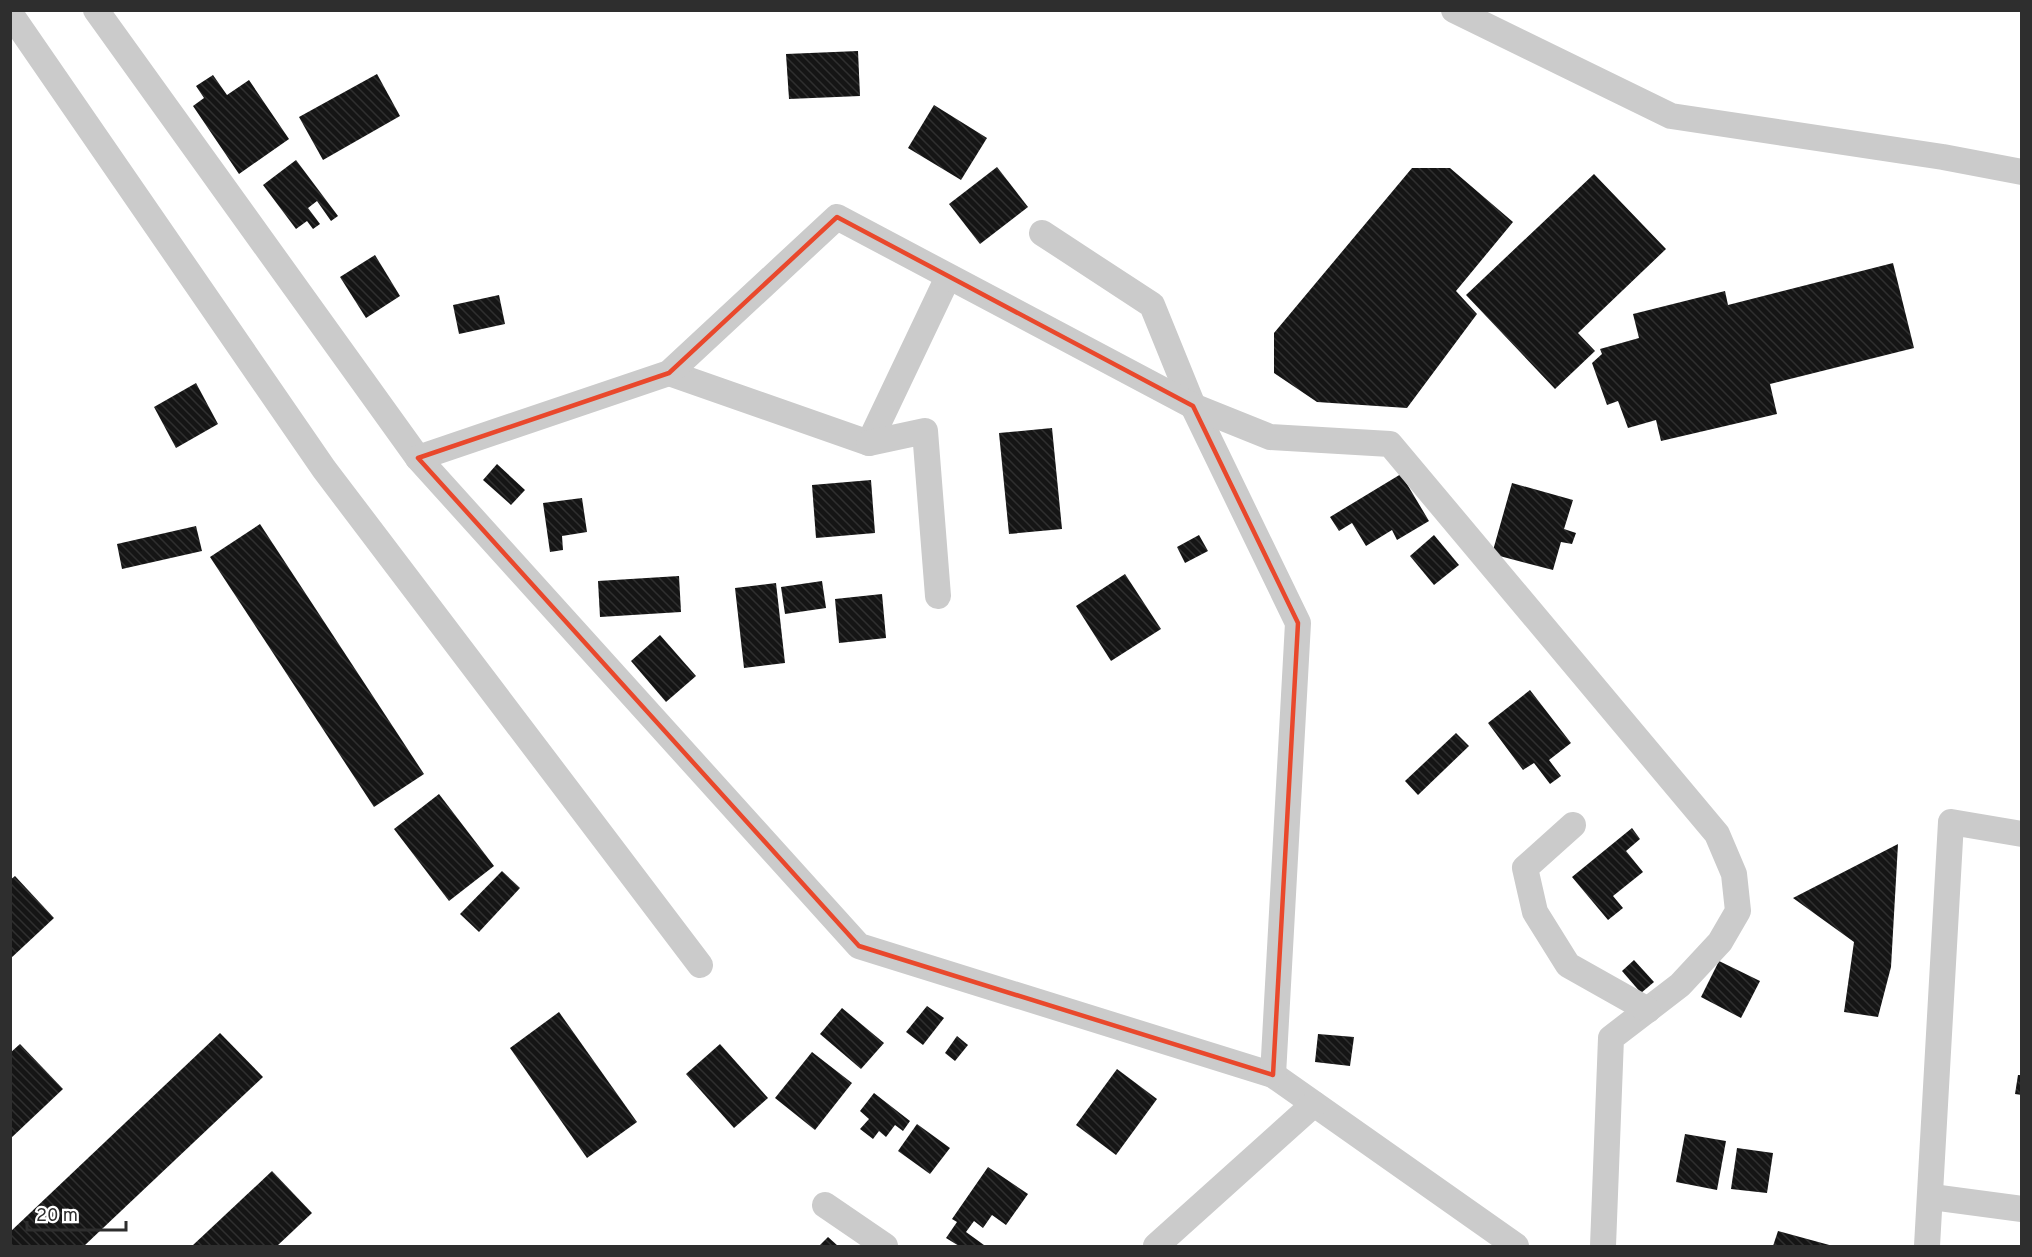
<svg xmlns="http://www.w3.org/2000/svg" width="2032" height="1257" viewBox="0 0 2032 1257" font-family="Overpass,sans-serif">
  <defs>
    <pattern id="building-back-hatch" width="6" height="6" patternUnits="userSpaceOnUse" patternTransform="scale(1.5)"><rect width="6" height="6" fill="#151515"/><path d="M-1 5l2 2M0 0l6 6M5-1l2 2" fill="none" stroke="#2f2f2f"/></pattern>
  </defs>
  <rect width="100%" height="100%" fill="#fff"/>
  <g fill="url(#building-back-hatch)">
    <path d="M858,51l2,45 -71,3 -3,-45z"/>
    <path d="M377,74l23,42 -77,44 -24,-43z"/>
    <path d="M213,75l14,20 22,-15 40,59 -50,35 -46,-68 11,-8 -8,-12z"/>
    <path d="M934,105l53,33 -26,42 -53,-32z"/>
    <path d="M296,160l42,56 -7,5 -14,-20 -9,7 12,16 -7,5 -6,-8 -11,8 -33,-44z"/>
    <path d="M997,167l31,40 -48,37 -31,-40z"/>
    <path d="M1412,168h38l63,54 -57,69 21,23 -70,94 -90,-6 -43,-29v-40z"/>
    <path d="M1594,174l72,75 -88,84 17,18 -40,38 -89,-94z"/>
    <path d="M375,255l25,41 -34,22 -26,-41z"/>
    <path d="M1893,263l21,85 -144,36 7,30 -116,27 -5,-21 -28,8 -10,-27 -11,4 -15,-42 10,-9 -2,-5 39,-11 -6,-24 92,-23 3,14z"/>
    <path d="M499,295l6,29 -46,10 -6,-29z"/>
    <path d="M196,383l22,41 -42,24 -22,-41z"/>
    <path d="M1052,428l10,101 -53,5 -10,-101z"/>
    <path d="M497,464l28,26 -14,15 -28,-25z"/>
    <path d="M1401,474l28,47 -32,19 -5,-10 -26,16 -14,-23 -13,8 -9,-14z"/>
    <path d="M871,480l4,53 -59,5 -4,-53z"/>
    <path d="M1512,483l61,17 -9,29 12,4 -4,11 -11,-2 -8,28 -61,-16z"/>
    <path d="M582,498l5,34 -25,4 1,14 -13,2 -7,-49z"/>
    <path d="M260,524l164,250 -50,33 -164,-250z"/>
    <path d="M196,526l6,25 -80,18 -5,-25z"/>
    <path d="M1199,535l9,16 -23,12 -8,-16z"/>
    <path d="M1434,535l25,30 -25,20 -24,-29z"/>
    <path d="M1125,574l36,55 -50,32 -35,-55z"/>
    <path d="M679,576l2,36 -81,5 -2,-36z"/>
    <path d="M822,581l4,27 -41,6 -4,-27z"/>
    <path d="M776,583l9,80 -41,5 -9,-80z"/>
    <path d="M882,594l4,44 -47,5 -4,-44z"/>
    <path d="M660,635l36,41 -30,26 -35,-41z"/>
    <path d="M1530,690l41,53 -22,17 12,16 -11,8 -16,-21 -11,7 -35,-47z"/>
    <path d="M1456,733l13,13 -51,49 -13,-14z"/>
    <path d="M439,794l55,72 -45,35 -55,-72z"/>
    <path d="M1632,828l8,11 -14,12 17,21 -30,24 10,12 -15,12 -36,-43z"/>
    <path d="M1898,844l-7,123 -13,50 -34,-5 10,-70 -61,-44z"/>
    <path d="M502,871l18,17 -41,44 -19,-18z"/>
    <path d="M15,876l39,42 -44,41v-79z"/>
    <path d="M1634,960l20,22 -13,11 -19,-22z"/>
    <path d="M1719,961l41,20 -19,37 -40,-21z"/>
    <path d="M927,1006l17,12 -21,27 -17,-13z"/>
    <path d="M842,1008l42,35 -23,26 -41,-35z"/>
    <path d="M559,1012l78,110 -50,36 -77,-110z"/>
    <path d="M220,1033l43,44 -179,169h-74v-14z"/>
    <path d="M1318,1034l36,3 -4,29 -35,-4z"/>
    <path d="M957,1036l11,9 -13,16 -10,-8z"/>
    <path d="M20,1044l43,45 -53,50v-86z"/>
    <path d="M720,1044l48,54 -34,30 -48,-54z"/>
    <path d="M812,1052l40,31 -37,47 -40,-32z"/>
    <path d="M1117,1069l40,30 -41,56 -40,-30z"/>
    <path d="M2018,1075h4v20l-7,-1z"/>
    <path d="M874,1093l36,28 -7,10 -8,-6 -9,12 -7,-6 -6,8 -13,-10 9,-10 -9,-8z"/>
    <path d="M917,1124l33,24 -20,26 -32,-23z"/>
    <path d="M1685,1134l41,7 -9,49 -41,-8z"/>
    <path d="M1737,1148l36,5 -6,40 -36,-4z"/>
    <path d="M988,1167l40,27 -22,31 -14,-10 -9,13 -9,-7 -8,11 18,13 -1,1h-24l-13,-8 11,-16 -5,-3z"/>
    <path d="M272,1171l40,42 -35,33h-85z"/>
    <path d="M1778,1231l55,15h-60z"/>
    <path d="M828,1237l10,9h-19z"/>
  </g>
  <g fill="none" stroke-linecap="round" stroke-linejoin="round">
    <g stroke="#cbcbcb" stroke-width="26">
      <path d="M96,10l322,448 441,488 414,129 243,171"/>
      <path d="M1454,10l217,106 272,41 79,15"/>
      <path d="M10,13l314,456 376,496"/>
      <path d="M1042,233l110,72 41,101 105,217 -25,452"/>
      <path d="M669,373l200,70 79,-166"/>
      <path d="M869,443l56,-12 13,165"/>
      <path d="M418,458l251,-85 168,-156 356,189 77,31 120,7 327,390 17,40 4,37 -18,31 -40,43 -69,53 -8,208"/>
      <path d="M1573,825l-48,43 10,44 33,53 80,45"/>
      <path d="M1932,1197l90,12"/>
      <path d="M825,1205l60,41"/>
      <path d="M1156,1246l158,-142"/>
      <path d="M1927,1246l24,-424 71,12"/>
    </g>
  </g>
  <path fill="none" stroke="#e9482c" stroke-width="4.5" stroke-linejoin="round" d="M837,217l356,189 105,217 -25,452 -414,-129 -441,-488 251,-85z"/>
  <rect width="2032" height="1257" fill="none" stroke="#2e2e2e" stroke-width="24"/>
  <path d="M27 1221v9h99v-9" fill="none" stroke="#2e2e2e" stroke-width="3"/>
  <text x="36" y="1221" font-size="18" fill="#2e2e2e" stroke="#ffffff" stroke-width="4.5" paint-order="stroke">20 m</text>
</svg>
